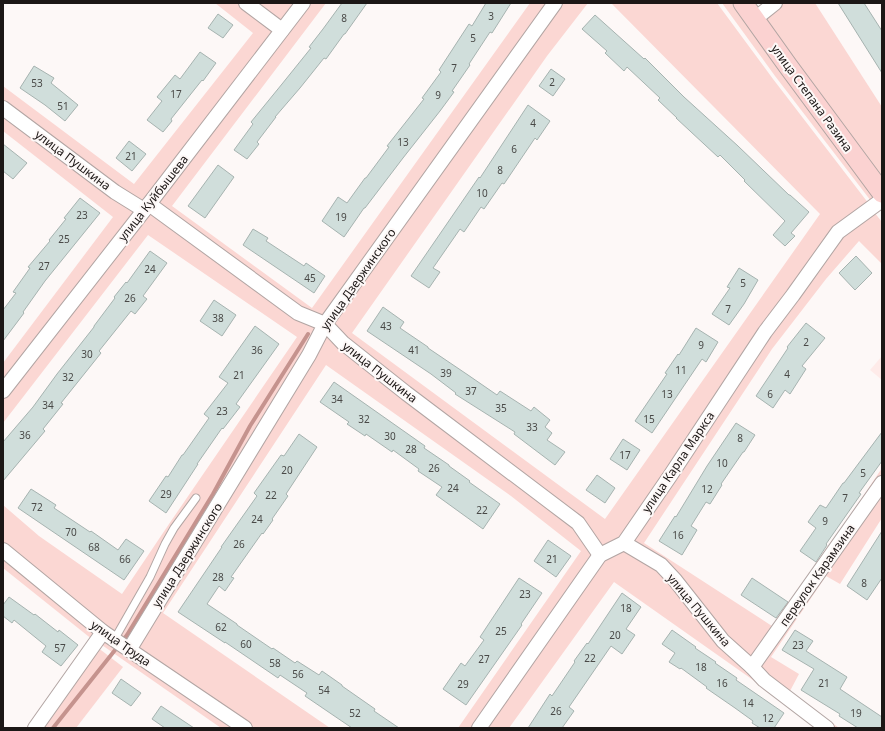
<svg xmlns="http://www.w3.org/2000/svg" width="885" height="731" viewBox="0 0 885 731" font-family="'Noto Sans',sans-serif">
  <rect width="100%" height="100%" fill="#fdf8f7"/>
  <path fill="#feebe9" d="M882,356v24l-12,-10z"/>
  <g fill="#fbd7d3">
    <path d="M215,3h24l37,27 -135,174 -138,-100v-18l131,98 119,-151z"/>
    <path d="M253,3h43l-15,21z"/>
    <path d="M310,3h16l-154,203 140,102 218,-305h21l-226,315 -26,-7 -142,-109z"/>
    <path d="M559,3h29l-41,53 -195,277 253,186 215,-305 -209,-211h106l56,76 96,125 -33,26 -215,309 -16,8 -6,-1 -268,-220z"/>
    <path d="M722,3h12l142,192 -5,6 -96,-125z"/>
    <path d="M779,3h36l67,104v76l-119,-164z"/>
    <path d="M3,112l133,99 -133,173v-21l110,-146 -110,-86z"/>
    <path d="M149,212l169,114v4l-191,312 -7,-5v-4l47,-88 29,-49 -48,79 -31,56 -4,2 -110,-89v-39l36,31 83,58 47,-70 128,-187 -149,-102 -145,188v-24z"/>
    <path d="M874,212l8,10v42l-23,-23 -33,38 -54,70 -128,194 131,85 107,-160v12l-131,183 -74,-85 -49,-36 211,-308z"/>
    <path d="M327,331l249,194 17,32 -118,171h-17l123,-177 -70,-55 -185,-131 -163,248 167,115h-75l-118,-80z"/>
    <path d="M882,488v30l-42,66 -14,-8 -55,81 28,17 -9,17 49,37h-8l-65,-50 -7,-16z"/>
    <path d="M625,548l32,19 14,14 151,147h-7l-28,-24 -173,-122 -105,146h-24l117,-168z"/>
    <path d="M3,558l93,75 -3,7 -90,-72z"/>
    <path d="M105,640l129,88h-13l-122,-85z"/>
    <path d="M97,647l26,20 -47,61h-36z"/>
  </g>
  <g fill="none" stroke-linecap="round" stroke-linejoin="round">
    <path stroke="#c5938e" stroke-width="4" d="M53,728l74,-93 86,-141 37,-68 58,-92"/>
  </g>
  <g fill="#d0dedb" stroke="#a6b3b0">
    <path d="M342,3h25l-22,31h-1l-18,25 -2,-1 -24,30 -25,29h1l-19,25 2,2 -12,15 -13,-9 19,-26 -2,-2 31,-38 29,-36 -2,-1 14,-18z"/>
    <path d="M486,3h25l-19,30 -2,-1 -21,32 1,1 -18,26 2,1 -14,19 -37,47 -38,50h-1l-20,29 -22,-16 16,-24 9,6 18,-25h1l23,-31 -2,-1 37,-47 -2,-1 19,-26 -2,-2 30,-46 3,2z"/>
    <path d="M838,3h26l18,28v42z"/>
    <path d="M218,14l15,11 -10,13 -15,-10z"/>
    <path d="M595,15l49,44 1,-1 39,39 54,49 51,49h1l19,17 -18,21 4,3 -10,10 -12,-11 12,-14 -41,-40 1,-1 -25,-25 -2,2 -42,-39h1l-19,-18 2,-2 -33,-31 -3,4 -19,-18 2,-2 -25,-22z"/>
    <path d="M200,52l16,11 -13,18 -1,-1 -31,39 1,2 -9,11 -16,-12 15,-19 -5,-4 18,-22 5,4z"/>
    <path d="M34,66l20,12 -3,5 27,22 -13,16 -20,-16 -25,-17z"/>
    <path d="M551,69l14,10 -12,17 -14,-10z"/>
    <path d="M528,105l22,16 -13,19 -2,-2 -31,46 -2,-1 -18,26 -3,-2 -17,25 -4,-3 -27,39 7,4 -11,16 -18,-12 33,-48 35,-51 1,1z"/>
    <path d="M129,141l17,13 -14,17 -16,-13z"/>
    <path d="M3,144l24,19 -14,16 -10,-8z"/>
    <path d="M218,165l16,12 -29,41 -17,-12z"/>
    <path d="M80,198l20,15 -55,68 -22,31 1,1 -21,28v-31l13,-17 -3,-1 17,-24 -2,-1 22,-26 -1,-1 17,-21 -2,-1z"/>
    <path d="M253,229l15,9 -2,3 38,25 2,-3 19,13 -11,17 -71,-48z"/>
    <path d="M150,251l17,12 -24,33 4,3 -12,15 -4,-3 -32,40 2,2 -40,50 2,1 -20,25 2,2 -42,50v-39l30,-35 24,-33 37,-47v-1l21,-28 -1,-1 12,-15 1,1z"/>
    <path d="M856,256l16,17 -17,17 -16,-17z"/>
    <path d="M739,268l19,12 -14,24 -15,21 -17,-11 18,-26 -3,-1z"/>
    <path d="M214,300l22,15 -14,21 -22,-15z"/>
    <path d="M383,307l21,15 -4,6 28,19v1l40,27 29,20 3,-4 31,20 3,-4 16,13 -5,7 7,6 -5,7 18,12 -10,13 -41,-31 1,-2 -60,-38 1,-1 -25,-19 -64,-43z"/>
    <path d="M806,323l19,15 -23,28 4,3 -16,25 -5,-4 -12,18 -17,-12 32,-48 -1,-1z"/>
    <path d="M255,326l24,18 -43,60 4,3 -17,22 -1,-1 -25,36h1l-32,49 -17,-12 17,-25 2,1 14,-22h1l26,-37 -5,-4 24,-31 -9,-6z"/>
    <path d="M696,328l22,14 -12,20 -4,-3 -50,74 -17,-12 32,-47 -2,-1 13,-19 1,1z"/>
    <path d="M334,382l91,64 -1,2 25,17v1l21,15 -1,1 31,22 -17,25 -47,-34 6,-8 -24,-16 1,-2 -26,-19 -1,2 -26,-18 -1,2 -18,-12 2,-2 -29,-20z"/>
    <path d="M736,423l19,12 -11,17h-1l-22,32 1,1 -12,19 -4,-2 -15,24 6,4 -15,25 -23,-14 16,-25 1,1 31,-51z"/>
    <path d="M882,432v29l-23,32 2,1 -35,50 1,1 -11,17 -16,-11 16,-23 -8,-6 12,-17 6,3 17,-25h1z"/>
    <path d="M299,434l18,13 -31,47 2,2 -16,23 1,1 -10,14 -1,-1 -31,44 3,1 -9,13 -6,-5 -12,18 30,20v1l35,24 1,-1 22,15 2,-2 22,14 3,-4 20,14v1l33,23 -1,2 25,17h-47l-47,-32 2,-3 -27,-18 -2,3 -53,-36v1l-47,-31 44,-65h-1l36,-51 -3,-3 27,-38 3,1z"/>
    <path d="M623,439l17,11 -13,20 -17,-11z"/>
    <path d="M597,475l18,13 -10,15 -19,-13z"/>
    <path d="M31,489l25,16 -2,3 36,24 1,-1 27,19 8,-11 18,12 -20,29 -106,-72z"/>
    <path d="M882,531v47l-15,22 -20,-14z"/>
    <path d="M548,540l23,16 -15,21 -22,-16z"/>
    <path d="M519,578l23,15 -21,31 1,1 -56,80 -23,-16 18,-26 4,3 19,-26 -4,-3z"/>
    <path d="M752,578l36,24 -12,16 -35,-23z"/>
    <path d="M622,593l19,14 -15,22 9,6 -13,19 -11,-8 -42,61 5,4 -12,17h-34l22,-34 2,2 23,-34 -1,-1 13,-18 1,1z"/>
    <path d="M9,597l25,18 1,-1 23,18 1,-2 19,15 -17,21 -19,-14 4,-6 -32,-26 -2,3 -9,-7v-11z"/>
    <path d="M672,630l24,17 -1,1 21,14 -1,1 22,15 -1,2 48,33 -10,15h-14l-8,-5 1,-2 -18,-13 -29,-20 1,-1 -26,-19 -1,1 -11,-7 6,-9 -13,-9z"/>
    <path d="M795,630l18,11 -7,10 41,26 -7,12 42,28v11h-24l-19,-12 1,-2 -39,-24 13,-21 -32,-19z"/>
    <path d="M121,679l20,14 -10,13 -19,-13z"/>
    <path d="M161,706l33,22h-29l-13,-9z"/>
  </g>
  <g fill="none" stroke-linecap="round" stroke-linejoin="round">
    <g stroke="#b2a5a3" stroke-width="9">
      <path id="lane" d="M114,640l36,-63 15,-33 9,-16 22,-30"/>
    </g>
    <g stroke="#b2a5a3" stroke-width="16">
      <g id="street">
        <path d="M246,3l36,27"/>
        <path d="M755,19l20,-16"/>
        <path d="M3,108l112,84 29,18"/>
        <path d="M149,204l149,109 27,11 18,19 63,50 172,130 22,32"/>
        <path d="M3,391l146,-187 154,-201"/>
        <path d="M624,543l37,22 14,15 48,61 29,26 12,13 63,48"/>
        <path d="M3,550l100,82 142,96"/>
        <path d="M129,650l180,-295 16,-31 230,-321"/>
        <path d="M752,667l130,-184"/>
        <path d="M35,728l68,-96"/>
        <path d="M479,728l121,-173 24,-12 46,-67 95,-144 28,-37 45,-63 44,-32"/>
      </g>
    </g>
    <g stroke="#b2a5a3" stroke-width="21">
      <path id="secondary" d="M743,3l45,63 94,127"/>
    </g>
    <use href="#lane" stroke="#fff" stroke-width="7"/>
    <use href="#street" stroke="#fff" stroke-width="14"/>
    <use href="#secondary" stroke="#fbd2d1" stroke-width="19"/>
  </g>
  <g text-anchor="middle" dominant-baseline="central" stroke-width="4" stroke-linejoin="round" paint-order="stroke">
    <g font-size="10" fill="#494947">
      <text x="491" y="16">3</text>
      <text x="344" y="18">8</text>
      <text x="473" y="38">5</text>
      <text x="454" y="68">7</text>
      <text x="552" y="82">2</text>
      <text x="37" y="83">53</text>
      <text x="176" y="94">17</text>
      <text x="438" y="95">9</text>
      <text x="63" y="106">51</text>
      <text x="533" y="123">4</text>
      <text x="403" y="142">13</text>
      <text x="514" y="149">6</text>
      <text x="131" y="156">21</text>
      <text x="500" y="170">8</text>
      <text x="482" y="193">10</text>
      <text x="82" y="215">23</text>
      <text x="341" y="217">19</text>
      <text x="64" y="239">25</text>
      <text x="44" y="266">27</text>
      <text x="150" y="269">24</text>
      <text x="310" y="278">45</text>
      <text x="743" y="283">5</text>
      <text x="130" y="298">26</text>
      <text x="728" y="309">7</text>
      <text x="218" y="318">38</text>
      <text x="386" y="326">43</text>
      <text x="806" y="342">2</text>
      <text x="701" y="345">9</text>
      <text x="257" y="350">36</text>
      <text x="414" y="350">41</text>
      <text x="87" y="354">30</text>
      <text x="681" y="370">11</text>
      <text x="446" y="373">39</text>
      <text x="787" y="374">4</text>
      <text x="239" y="375">21</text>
      <text x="68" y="377">32</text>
      <text x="471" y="391">37</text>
      <text x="667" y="394">13</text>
      <text x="770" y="394">6</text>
      <text x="337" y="399">34</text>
      <text x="48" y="405">34</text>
      <text x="501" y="408">35</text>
      <text x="222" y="411">23</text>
      <text x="364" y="419">32</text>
      <text x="649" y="419">15</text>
      <text x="532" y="427">33</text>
      <text x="25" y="435">36</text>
      <text x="390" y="436">30</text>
      <text x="740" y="438">8</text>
      <text x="411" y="449">28</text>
      <text x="625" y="455">17</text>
      <text x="722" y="463">10</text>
      <text x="434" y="468">26</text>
      <text x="287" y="470">20</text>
      <text x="863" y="473">5</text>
      <text x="453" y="488">24</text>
      <text x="707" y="489">12</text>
      <text x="166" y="494">29</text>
      <text x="271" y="495">22</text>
      <text x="845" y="498">7</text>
      <text x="37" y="507">72</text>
      <text x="482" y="510">22</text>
      <text x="257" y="519">24</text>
      <text x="825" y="521">9</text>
      <text x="71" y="532">70</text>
      <text x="678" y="535">16</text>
      <text x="239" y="544">26</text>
      <text x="94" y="547">68</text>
      <text x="125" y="559">66</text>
      <text x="552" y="559">21</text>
      <text x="218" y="577">28</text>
      <text x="864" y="583">8</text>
      <text x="525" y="594">23</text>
      <text x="626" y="608">18</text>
      <text x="221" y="627">62</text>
      <text x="501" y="631">25</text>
      <text x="615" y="635">20</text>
      <text x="246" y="644">60</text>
      <text x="798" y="645">23</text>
      <text x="60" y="648">57</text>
      <text x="590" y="658">22</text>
      <text x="484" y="659">27</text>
      <text x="275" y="663">58</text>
      <text x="701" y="667">18</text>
      <text x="298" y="674">56</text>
      <text x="722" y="683">16</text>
      <text x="824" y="683">21</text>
      <text x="463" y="684">29</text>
      <text x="324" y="690">54</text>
      <text x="748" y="703">14</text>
      <text x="556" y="711">26</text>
      <text x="355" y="713">52</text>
      <text x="856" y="713">19</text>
      <text x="768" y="718">12</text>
    </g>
    <g font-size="12" fill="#1c1716" stroke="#fdf8f7">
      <text transform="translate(812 98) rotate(54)">улица Степана Разина</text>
      <text transform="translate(73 160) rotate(37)">улица Пушкина</text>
      <text transform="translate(153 198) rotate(-52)">улица Куйбышева</text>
      <text transform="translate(358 279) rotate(-55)">улица Дзержинского</text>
      <text transform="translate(380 372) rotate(38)">улица Пушкина</text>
      <text transform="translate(678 462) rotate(-56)">улица Карла Маркса</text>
      <text transform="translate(187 555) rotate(-58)">улица Дзержинского</text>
      <text transform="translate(817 575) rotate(-55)">переулок Карамзина</text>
      <text transform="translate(699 610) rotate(50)">улица Пушкина</text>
      <text transform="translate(121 643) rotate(35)">улица Труда</text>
    </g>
  </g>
  <rect width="885" height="731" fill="none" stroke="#1c1716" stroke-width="8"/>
</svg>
